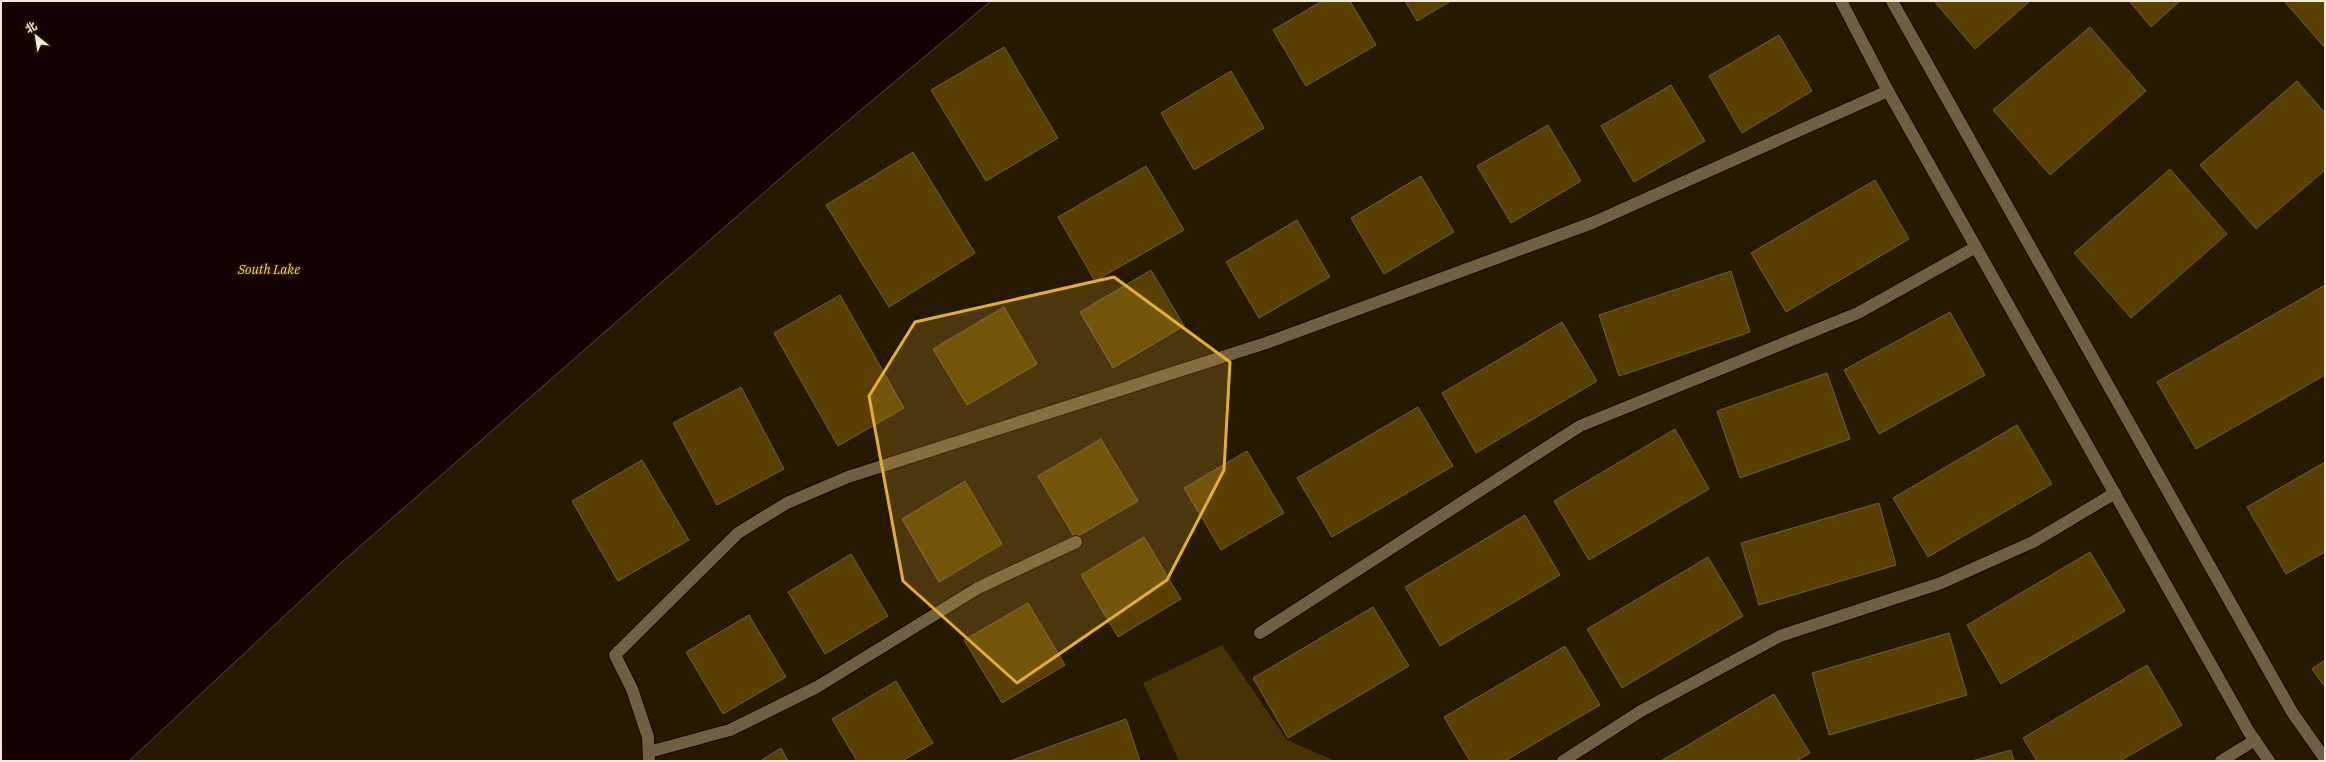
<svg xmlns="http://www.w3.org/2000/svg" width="2326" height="762" viewBox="0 0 2326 762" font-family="'IBM Plex Serif','Noto Sans SC',serif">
  <rect width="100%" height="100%" fill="#261900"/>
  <path fill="#463202" d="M1222,645l65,95 48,21h-156l-36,-78z"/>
  <path fill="#130000" stroke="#564641" d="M1,1h990l-192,161 -458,401 -212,198h-128z"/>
  <g fill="#594000" stroke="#6e5e40">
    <path d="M1322,1h28l26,44 -70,41 -33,-56z"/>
    <path d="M1405,1h46l-34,20z"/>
    <path d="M1934,1h96l-55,48z"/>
    <path d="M2129,1h51l-29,26z"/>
    <path d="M2284,1h41v47z"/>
    <path d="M2090,27l56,64 -96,84 -57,-65z"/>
    <path d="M1779,35l33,56 -70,42 -33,-57z"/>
    <path d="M1004,47l54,91 -72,43 -55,-91z"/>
    <path d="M1231,71l33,57 -70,42 -33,-57z"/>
    <path d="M2297,81l28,32v57l-69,59 -56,-64z"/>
    <path d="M1671,85l34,56 -71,41 -33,-56z"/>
    <path d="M1548,125l33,56 -70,42 -34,-57z"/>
    <path d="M913,152l62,101 -86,54 -63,-102z"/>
    <path d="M1146,166l38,64 -89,51 -37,-64z"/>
    <path d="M2170,169l57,65 -96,84 -57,-65z"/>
    <path d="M1421,176l33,56 -70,42 -33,-56z"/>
    <path d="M1875,180l34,59 -123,73 -35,-59z"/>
    <path d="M1297,220l33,57 -71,41 -33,-56z"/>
    <path d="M1151,270l33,56 -71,42 -33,-56z"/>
    <path d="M1731,271l19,61 -131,44 -20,-61z"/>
    <path d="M2325,285v90l-129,74 -39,-67z"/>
    <path d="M840,295l64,113 -66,38 -64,-113z"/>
    <path d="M1004,307l33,57 -70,41 -34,-56z"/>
    <path d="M1950,312l35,63 -106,59 -35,-64z"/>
    <path d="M1562,322l35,59 -121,72 -34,-60z"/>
    <path d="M1827,373l23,66 -110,39 -23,-67z"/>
    <path d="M741,387l43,82 -67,36 -44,-82z"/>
    <path d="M1418,407l35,59 -121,71 -35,-59z"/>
    <path d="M2017,425l35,59 -124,73 -35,-59z"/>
    <path d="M1675,429l34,60 -120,71 -35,-59z"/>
    <path d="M1101,439l37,62 -63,37 -37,-62z"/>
    <path d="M1247,451l37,62 -63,37 -37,-62z"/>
    <path d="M642,460l47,80 -71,41 -46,-80z"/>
    <path d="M2325,462v90l-39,22 -39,-67z"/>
    <path d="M965,481l37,63 -63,38 -37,-63z"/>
    <path d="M1879,503l17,62 -137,40 -18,-62z"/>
    <path d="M1525,515l35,60 -120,71 -35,-59z"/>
    <path d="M1144,537l37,62 -63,38 -37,-62z"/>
    <path d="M2090,552l35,59 -124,73 -34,-59z"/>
    <path d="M851,554l37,62 -63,38 -37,-62z"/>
    <path d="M1708,557l35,59 -121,72 -35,-59z"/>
    <path d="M1028,603l37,62 -63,38 -38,-63z"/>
    <path d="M1373,607l36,59 -121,72 -35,-60z"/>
    <path d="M749,615l37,62 -63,37 -37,-62z"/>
    <path d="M1949,633l18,62 -138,40 -17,-62z"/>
    <path d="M1565,646l35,59 -95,56h-35l-26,-44z"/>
    <path d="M2325,660v27l-13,-18z"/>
    <path d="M2147,665l35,60 -62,36h-83l-14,-23z"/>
    <path d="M896,681l37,62 -31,18h-45l-25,-42z"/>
    <path d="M1774,694l36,59 -13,8h-136z"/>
    <path d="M1126,719l14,42h-130z"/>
    <path d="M781,748l7,13h-28z"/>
    <path d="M2011,750l3,11h-42z"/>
  </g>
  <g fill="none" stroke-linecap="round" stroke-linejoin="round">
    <g stroke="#0f0400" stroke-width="14">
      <g id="minor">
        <path d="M1841,1l47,90 361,641 20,29"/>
        <path d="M1892,1l400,711 33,47"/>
        <path d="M1260,633l320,-207 278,-113 118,-66"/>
        <path d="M649,752l81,-22 87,-43 161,-99 98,-46"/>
        <path d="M649,761l-1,-24 -16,-48 -17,-34 123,-122 49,-30 61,-26 418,-134 326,-120 296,-132"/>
        <path d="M1563,761l78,-50 139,-75 161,-53 92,-41 82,-49"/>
        <path d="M2221,761l34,-21"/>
      </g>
    </g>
    <use href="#minor" stroke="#706041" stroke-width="12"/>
  </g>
  <path fill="#e3ae35" fill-opacity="0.2" stroke="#e3ae35" stroke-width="3" stroke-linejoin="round" d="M1114,277l116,85 -6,108 -57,110 -150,103 -114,-102 -34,-185 46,-74z"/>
  <g text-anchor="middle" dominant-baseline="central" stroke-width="3" stroke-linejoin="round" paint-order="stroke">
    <g font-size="13" font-style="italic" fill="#fccb66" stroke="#261900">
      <text x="269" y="269">South Lake</text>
    </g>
  </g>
  <rect width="2326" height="762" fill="none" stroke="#f2e9d8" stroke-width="4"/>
  <g transform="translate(36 36) rotate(330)" stroke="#261900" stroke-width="3" paint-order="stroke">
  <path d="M0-3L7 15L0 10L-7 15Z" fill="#f2e9d8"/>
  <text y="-6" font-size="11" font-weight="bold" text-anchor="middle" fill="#f2e9d8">北</text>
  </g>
</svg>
